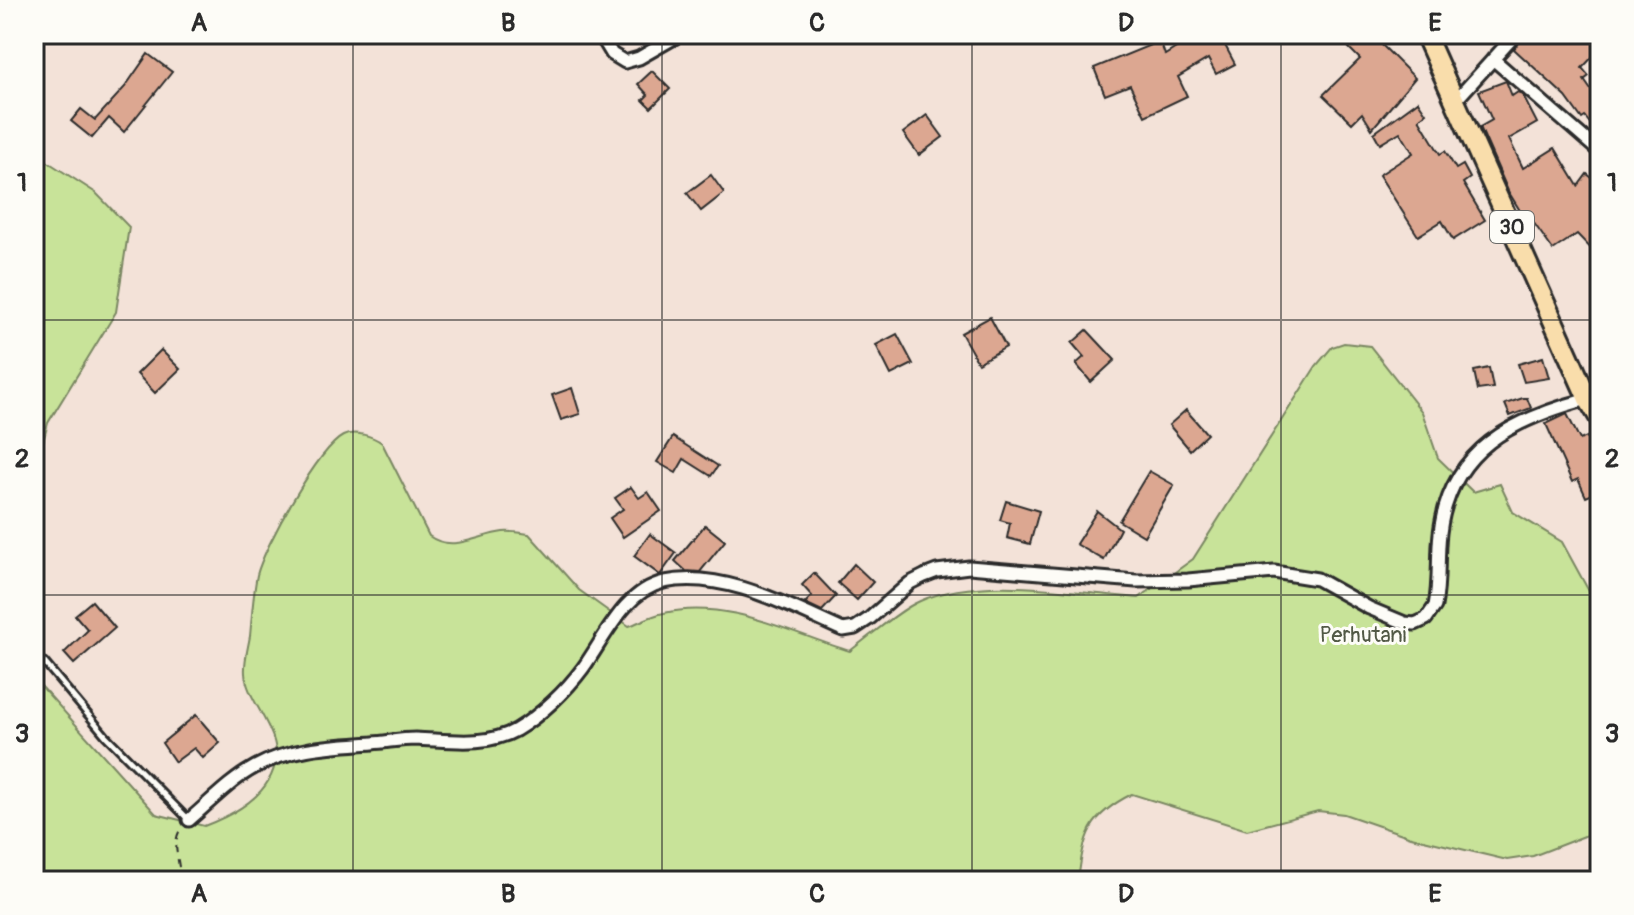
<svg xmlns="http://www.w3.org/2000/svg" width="1634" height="915" viewBox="0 0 1634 915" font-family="Pangolin,sans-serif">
  <rect width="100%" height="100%" fill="#f3e2d8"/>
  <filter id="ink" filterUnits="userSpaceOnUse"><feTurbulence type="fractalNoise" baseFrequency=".0125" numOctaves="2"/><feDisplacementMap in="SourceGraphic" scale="16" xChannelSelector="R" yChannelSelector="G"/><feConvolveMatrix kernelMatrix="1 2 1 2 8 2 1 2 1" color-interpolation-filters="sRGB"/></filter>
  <g filter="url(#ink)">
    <g fill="#c8e399" stroke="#7a8762" stroke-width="2">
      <path d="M34,153l62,40 33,34 -13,85 -68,111 -6,23 -2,47 -6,33z"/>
      <path d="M1344,343l26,3 52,66 16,46 35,34 27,-8 13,28 49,30 35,64 3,1v223l-67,26 -26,4 -96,-23 -67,-23 -26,-3 -71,19 -115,-36c-44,22 -48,41 -54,87h-1044v-203l122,136 48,12c29,-11 64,-30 71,-62 8,-31 -29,-64 -30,-91 -1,-12 3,-25 5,-37 2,-20 3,-41 7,-61 7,-28 61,-126 86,-139 11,-6 30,0 39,7l47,93c23,17 49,-1 74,-4 8,-1 18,1 26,2l50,56 50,36c11,-4 23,-11 35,-13 64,-15 126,20 186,38 19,-14 49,-41 70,-50 62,-27 152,-8 219,-3l54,-39 123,-193 16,-19z"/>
    </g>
    <g fill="#dca791" stroke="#2b2b2b" stroke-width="2">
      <path d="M1217,34h2l16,30 -19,10 -8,-15 -30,18 9,19 -42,20 -15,-31 -25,10 -11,-27 66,-27 5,14 27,-17 4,7z"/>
      <path d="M1364,34h19l-6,6 38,38 -43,51 -10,-16 -10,10 -29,-28 37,-36 -11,-11z"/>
      <path d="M1524,34h76v15l-18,19 7,8 -5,4 16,23v33l-15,-19 -3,2 -16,-22 -52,-48z"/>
      <path d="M148,54l24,18 -48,60 -15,-14 -17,20 -21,-17 10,-12 14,11 30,-33z"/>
      <path d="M652,71l18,18 -19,19 -8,-8 5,-5 -10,-11z"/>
      <path d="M1506,81l6,15 6,-4 5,4 14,27 -28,16 14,29 32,-20 23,38 9,-12 13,10v74l-23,-24 -24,16 -27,-38 -4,2 -14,-23 -28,-64 12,-7 -13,-29z"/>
      <path d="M1418,101l8,12 -7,6 21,35 5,-3 11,18 7,-4 7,13 -7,5 22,37 -32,20 -11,-19 -24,15 -39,-61 34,-22 -13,-21 -20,12 -6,-11z"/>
      <path d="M927,115l16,22 -24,18 -16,-22z"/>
      <path d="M711,175l13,18 -23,18 -14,-18z"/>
      <path d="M990,317l16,30 -28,16 -17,-30z"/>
      <path d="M1087,330l28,30 -24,22 -15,-18 8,-7 -12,-14z"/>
      <path d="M897,334l16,30 -22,11 -15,-30z"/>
      <path d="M161,350l19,19 -25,24 -18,-19z"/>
      <path d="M1543,357l6,21 -25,4 -6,-18z"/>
      <path d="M1489,368l4,20 -15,2 -4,-19z"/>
      <path d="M572,388l8,26 -19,6 -9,-25z"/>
      <path d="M1523,398h4l4,10 -21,8 -5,-12z"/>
      <path d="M1186,410l21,24 -17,16 -21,-25z"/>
      <path d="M1567,414l13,26 9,-4 11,29v26l-14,6 -8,-18 -6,3 -26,-58z"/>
      <path d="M673,437l45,29 -7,10 -27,-17 -8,14 -19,-11z"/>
      <path d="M1149,471l25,14 -30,51 -25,-15z"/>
      <path d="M631,487l8,11 9,-6 13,19 -38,26 -13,-19 13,-9 -8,-11z"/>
      <path d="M1006,501l33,10 -9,33 -23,-6 3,-15 -10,-3z"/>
      <path d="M1097,511l23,18 -16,31 -28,-16z"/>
      <path d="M705,525l20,16 -25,31 -14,-1 -11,-10z"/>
      <path d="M650,534l26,19 -16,22 -26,-19z"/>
      <path d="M854,564l19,18 -16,18 -19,-17z"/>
      <path d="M814,573l22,23 -14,15 -17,-8 7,-7 -10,-11z"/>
      <path d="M92,601l23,27 -41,36 -10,-11 24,-23 -13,-15z"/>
      <path d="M196,715l24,28 -17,15 -9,-10 -19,14 -13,-19z"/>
    </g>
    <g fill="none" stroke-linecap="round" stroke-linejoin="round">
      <g stroke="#2b2b2b" stroke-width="11">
        <path id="service" d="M44,662l62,74 82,83"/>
      </g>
      <g stroke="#2b2b2b" stroke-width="17">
        <g id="minor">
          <path d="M600,34l12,20 13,8 14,-4 42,-24"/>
          <path d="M1493,59l107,93"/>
          <path d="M1456,100l60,-66"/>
          <path d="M189,820c21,-18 42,-40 66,-53 37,-20 77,-21 118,-24 14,-1 28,-4 42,-4 33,1 71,8 101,-9 25,-15 50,-39 67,-62 22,-30 41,-77 81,-86 59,-13 127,25 179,48l12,-2 15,-10 40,-35 14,-7 13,-5 32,-4 167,14 52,-1 86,-8 43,7 52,29 36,15 10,1 11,-5 9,-13c5,-24 2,-48 5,-73 10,-84 73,-114 148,-134"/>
        </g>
      </g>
      <g stroke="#2b2b2b" stroke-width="24">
        <path id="trunk" d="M1425,34l163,365 12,20"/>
      </g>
      <path stroke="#2b2b2b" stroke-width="2" stroke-dasharray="8 6" stroke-linecap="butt" d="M180,881c1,-17 -9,-36 0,-51"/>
      <use href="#service" stroke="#fdfcf7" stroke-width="5"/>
      <use href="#minor" stroke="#fdfcf7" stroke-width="11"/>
      <use href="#trunk" stroke="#f9ddab" stroke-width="18"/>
    </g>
  </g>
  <path fill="none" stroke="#2b2b2b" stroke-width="2" stroke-opacity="0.55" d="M353,34v847M662,34v847M972,34v847M1281,34v847M34,320h1566M34,595h1566"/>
  <g text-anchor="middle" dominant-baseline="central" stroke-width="6" stroke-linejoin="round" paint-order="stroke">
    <rect fill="#fdfcf7" stroke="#6a6a68" stroke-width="2" x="1490" y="211" width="44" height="32" rx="6"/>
    <g font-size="20" font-weight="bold" fill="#2b2b2b">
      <text x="1512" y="227">30</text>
    </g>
    <g font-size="22" fill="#525946" stroke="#fdfcf7">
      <text x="1363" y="635">Perhutani</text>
    </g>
  </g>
  <rect width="1634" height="915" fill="none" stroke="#fdfcf7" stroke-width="88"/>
  <rect x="44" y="44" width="1546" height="827" fill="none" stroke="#2b2b2b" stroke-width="3"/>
  <g font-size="26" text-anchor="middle" font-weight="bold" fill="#2b2b2b">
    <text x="199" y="31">A</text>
    <text x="508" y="31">B</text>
    <text x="817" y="31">C</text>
    <text x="1126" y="31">D</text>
    <text x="1435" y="31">E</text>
    <text x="22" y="191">1</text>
    <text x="1612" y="191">1</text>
    <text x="22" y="467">2</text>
    <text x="1612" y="467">2</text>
    <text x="22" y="742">3</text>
    <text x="1612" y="742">3</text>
    <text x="199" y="902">A</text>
    <text x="508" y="902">B</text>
    <text x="817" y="902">C</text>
    <text x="1126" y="902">D</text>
    <text x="1435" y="902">E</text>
  </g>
</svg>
